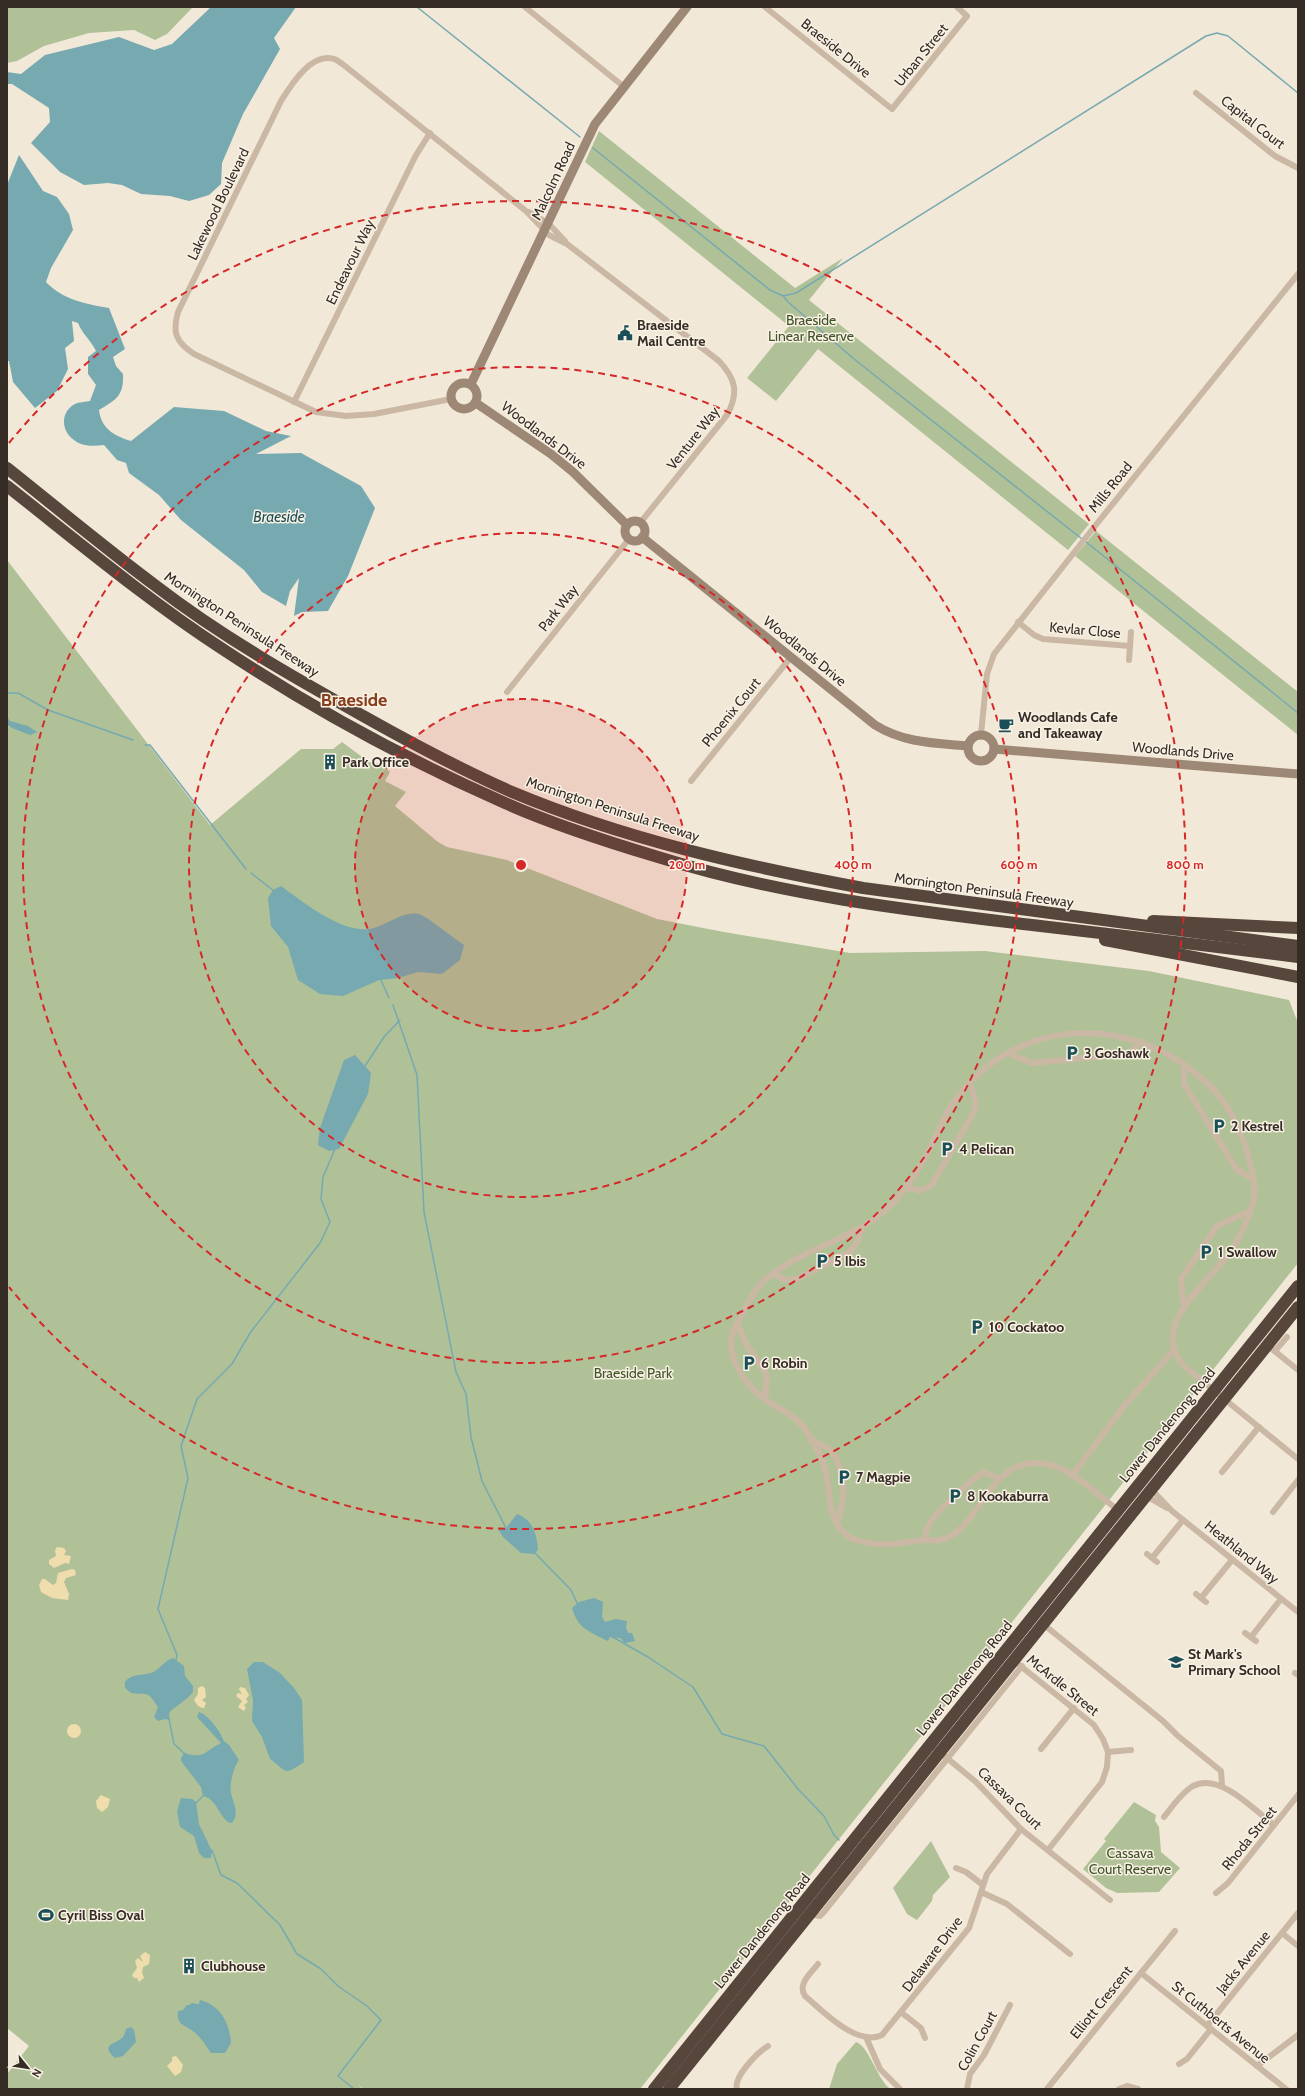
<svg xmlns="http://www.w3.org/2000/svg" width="1305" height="2096" viewBox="0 0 1305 2096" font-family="Cabin,sans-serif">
  <rect width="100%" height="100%" fill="#f2e8d8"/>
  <g fill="#b0c198">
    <path d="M7,7h186l-26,27 -12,6 -21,-10 -45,3 -45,13 -27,15 -10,2z"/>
    <path d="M599,131l196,157 48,-30 -34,42 280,224 -21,26 -250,-201 -42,52 -29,-23 42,-52 -204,-164z"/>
    <path d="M1096,531l202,161v43l-223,-179z"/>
    <path d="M7,560l203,265 91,-76h32l9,-7 27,20 13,2 8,8 -5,9 21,11 -11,14 43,36 9,5 60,13 150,59 67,13 126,21 135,-2 164,20 140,29 9,23v240l-658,826h-277l-6,-6 5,6h-355v-15l22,-28 -22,-18z"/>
    <path d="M1134,1802l22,13 -1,6 4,6 2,25 19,16 -21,24 -42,1 -11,-5 -23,-19 23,-28 -2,-2z"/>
    <path d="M931,1841l19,36 -17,18 -1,6 -15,19 -10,-6 -14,-26z"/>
    <path d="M856,2042c13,4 20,35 34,47h-61l8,-25z"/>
  </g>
  <g fill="#efddad">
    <path d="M57,1547l7,1 2,3 -2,4 7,1 -2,8 -4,-1 -11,5 -5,-4v-4l7,-4 -1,-6z"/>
    <path d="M72,1569l3,1 1,5 -10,3 -2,4 5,12 -1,6 -16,-2 -11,-6 -2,-7 3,-6h3l8,6 3,-2 2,-10z"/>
    <path d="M202,1686l3,2 1,9 -4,3 4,3 -2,5h-2l-4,-2 -4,-6 4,-6v-6z"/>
    <path d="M240,1687l5,1 4,7 -3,4 2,3 -4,3 2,3 -2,3 -6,-4 4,-6 -6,-5 2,-3 4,1 -3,-5z"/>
    <circle cx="74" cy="1731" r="7"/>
    <path d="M101,1795l9,4 -2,8 -6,5 -5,-4 -1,-7z"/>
    <path d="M145,1952l5,3 -1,9 -6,3 -1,5 2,6 -5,4 -2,-4h-3l-2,-3 5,-7 -2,-7 3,-3 5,4 -3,-6z"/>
    <path d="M176,2056l7,9 -2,7 -6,4 -8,-10 5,-5v-4z"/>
  </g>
  <g fill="#76a9b0">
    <path d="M211,7h85l-22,31 6,11 -37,65 -21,49 -1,21 -12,11 -20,6 -19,-5 -29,-2 -19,-9 -14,-2 -24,2 -24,-13 -29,-29 19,-21 -1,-14 -37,-24h-5v-12l14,2 24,-19 74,-18 35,13 18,-6z"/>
    <path d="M19,155l24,36 14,6 12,17 4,16 -22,38 -5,14c17,18 40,22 63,26l16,41 -12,8 3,9 7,8c1,22 -7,26 -24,36 2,18 15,26 32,31l43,-34 50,4 42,20 25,5 -35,18 45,-1 60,33 14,22 -27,68 -20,35 -26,1 -8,4 5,-38 -9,13 -4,15 -24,-14 -18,-22 -63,-50 -22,-25 -30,-22 -3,-10 -9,-3 -13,-15c-10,1 -22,2 -30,-5 -13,-9 -14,-28 1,-36 4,-2 11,-2 15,-3l6,-16 -8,-11v-17l8,-6c-6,-12 -13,-16 -18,-28l-6,-2 2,20 -9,7 3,21 -11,22 -22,17 -22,-26 -4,-21h-2v-176z"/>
    <path d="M7,717l3,4 18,5 9,6 -7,3 -18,-7 -5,-4z"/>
    <path d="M281,886c22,16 60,47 89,43 17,-3 31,-18 49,-15 6,1 37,26 45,31l-4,15 -18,14 -24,-2 -20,6 -19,2 -36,16 -23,-2 -22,-14 -10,-33 -17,-21 -3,-28 5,-8z"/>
    <path d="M355,1055l16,18 -3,21 -29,55 -10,2 -11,-6 2,-17 24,-68z"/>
    <path d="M517,1514c16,6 20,20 21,36l-4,4 -13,-1 -18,-16 -5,-8 8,-1z"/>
    <path d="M594,1598l9,4 -1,15 3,5 11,-3 11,2 -1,6 2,6h4l3,8 -10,2 -5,-5 -10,-1 -2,4c-18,-9 -30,-12 -36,-33l7,-6z"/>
    <path d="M173,1658l11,8 1,10 8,10v6c-4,7 -24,18 -24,22 0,2 1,4 1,6l-5,-1 -7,2 -4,-4 4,-10c-12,-18 -8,-11 -27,-14l-6,-5v-6c7,-10 21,-5 30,-11 6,-4 11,-11 18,-13z"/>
    <path d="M254,1662h9l17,11 14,15 8,12 2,62c-21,15 -17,9 -34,-3l-8,-22 -10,-16 1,-21 -6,-31z"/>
    <path d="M199,1712c11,4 21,20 25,29l5,4 10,15c-5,6 -10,24 -8,33 2,10 9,21 1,30 -11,0 -14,-24 -29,-27l-2,-9 -20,-26v-3l3,-5c22,6 19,-1 37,-10l-24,-26z"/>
    <path d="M181,1798l11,1 4,3 3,22 13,27 -1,7h-7l-5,-5 -5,-17 -14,-9 -3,-16z"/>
    <path d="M200,2000c20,5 30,23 31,43l-6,10h-14c-5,-7 -10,-16 -17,-21 -8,-7 -18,-6 -16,-21l5,-1 4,-5h3l1,-2 8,1z"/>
    <path d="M131,2027l3,3 2,12 -13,14 -8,2c-15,-14 -1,-13 7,-20 3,-3 3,-6 4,-9z"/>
  </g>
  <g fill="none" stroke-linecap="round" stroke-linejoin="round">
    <g stroke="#76a9b0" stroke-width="1.5">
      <path d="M417,7l163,130"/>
      <path d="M593,148l177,142 13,6 13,-3 410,-257 11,-3 11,3 70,57"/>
      <path d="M784,297l4,5 66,57 228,180"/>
      <path d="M1085,541l213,172"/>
      <path d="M7,693h11l30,17 85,30"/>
      <path d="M145,745h5l96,124"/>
      <path d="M251,873l23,18"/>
      <path d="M380,978l9,20"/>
      <path d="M393,1005l24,70 7,137 32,160 10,22 5,43 11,44 24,47"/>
      <path d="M365,1066l19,-29 16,-17"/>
      <path d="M535,1553l36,37 7,15"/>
      <path d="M611,1636l37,21 45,30 29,47 42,12 34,43 26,27 10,19 5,5"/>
      <path d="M176,1660l1,-5 -19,-46 30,-131 -7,-32 16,-47 35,-35 18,-31 70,-90 10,-21 -9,-23 2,-22 12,-28"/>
      <path d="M169,1719l5,25 11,10"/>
      <path d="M196,1803l7,-7"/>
      <path d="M212,1850l9,25 16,8 43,42 17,29 24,15 17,17 29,20 14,14 -43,56 16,13"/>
    </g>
    <g stroke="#cab8a4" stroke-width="6">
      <path d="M525,7l98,79"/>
      <path d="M765,7l127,102 75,-93 -10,-9"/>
      <path d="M1196,93l79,63 23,12"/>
      <path d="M529,212l19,11 17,18"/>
      <path d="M451,399l-77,15 -28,2 -30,-4 -122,-58c-18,-12 -22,-21 -16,-42l103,-211c10,-16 30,-49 53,-42 4,1 8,5 11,7l181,145 23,24 18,9 152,117c17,18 20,32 8,54l-87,108"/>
      <path d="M294,402l122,-247 14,-22"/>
      <path d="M1018,622l16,13 9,4 87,7"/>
      <path d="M1129,660l2,-28"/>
      <path d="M507,692l122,-153"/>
      <path d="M981,734l6,-60 7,-20 101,-128 203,-252"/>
      <path d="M691,781l100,-124"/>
      <path d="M1008,1053l23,10 98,-9 12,-13"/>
      <path d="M1184,1065v19l53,86 17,10"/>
      <path d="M904,1190l7,-2 8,3 12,-5 43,-74 2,-9 -6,-20"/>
      <path d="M774,1274l12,6 11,-1 53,-27 8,-11 4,-14"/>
      <path d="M1184,1308l-3,-29 36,-53 33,-15"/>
      <path d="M737,1322l9,22 21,31 -2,24"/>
      <path d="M1267,1345l31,25"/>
      <path d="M1275,1351l12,-14"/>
      <path d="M811,1440c7,3 17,6 22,13 13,19 13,49 4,69"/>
      <path d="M1222,1472l37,-45"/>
      <path d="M1072,1476l52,-70 50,-56"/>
      <path d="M1151,1489l21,22 126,101"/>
      <path d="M1146,1496l21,12"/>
      <path d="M1118,1510c-26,-19 -55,-53 -92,-46 -36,7 -46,54 -75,72 -11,6 -18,4 -29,4 -10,1 -20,3 -30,4 -16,1 -40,-1 -50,-13 -14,-15 -12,-40 -16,-58 -3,-15 -11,-27 -19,-41 -10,-17 -26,-21 -41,-32 -16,-11 -30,-29 -34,-48 -3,-14 2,-24 9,-36 7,-13 14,-28 25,-37 35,-30 84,-38 118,-68 19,-16 34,-40 45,-61 8,-16 14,-33 24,-47 64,-90 182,-91 258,-16 18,18 29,41 36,65 4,15 9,29 7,45 -2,16 -12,35 -20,49 -20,35 -88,76 -50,120l114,93"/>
      <path d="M1273,1512l25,-32"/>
      <path d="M925,1540c0,-8 3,-14 7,-20 7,-10 42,-43 52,-48l16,7"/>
      <path d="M1147,1554l10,8"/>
      <path d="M1152,1558l31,-38"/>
      <path d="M1196,1594l10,8"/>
      <path d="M1201,1598l31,-38"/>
      <path d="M1043,1624l120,97 15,15 43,35 1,14"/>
      <path d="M1245,1633l11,8"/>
      <path d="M1251,1637l30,-38"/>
      <path d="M1018,1664l76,61 9,14 5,13 -1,15 -5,15 -54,68"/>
      <path d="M1295,1673l3,2"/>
      <path d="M930,1744l46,38 45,47 89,71"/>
      <path d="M1041,1749l33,-41"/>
      <path d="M1108,1752l23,-2"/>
      <path d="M1164,1817c8,-10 17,-24 29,-31 27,-14 61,24 81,39"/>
      <path d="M956,1868l10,4 17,13"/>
      <path d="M981,1892l26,12 63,50"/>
      <path d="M1216,1893l12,-10 70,-88"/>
      <path d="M809,1914l11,2 3,-3 199,-247"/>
      <path d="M1282,1933l16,13"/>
      <path d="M818,1964c-7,9 -21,20 -13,32 18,15 52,51 77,39l87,-107 18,-54 34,-45"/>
      <path d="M1141,1973l145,116"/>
      <path d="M902,2013l19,15 4,10"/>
      <path d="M1207,2026l91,-113"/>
      <path d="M866,2037l14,32 20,20"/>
      <path d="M1179,2064l8,-5 24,-30"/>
      <path d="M1257,2066l41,-31"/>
      <path d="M737,2089c-4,-12 21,-37 31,-43"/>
      <path d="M967,2089l3,-15 14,-19 26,-50"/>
      <path d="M1047,2089l128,-158"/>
      <path d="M1119,2089l8,-3 11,3"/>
    </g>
    <g stroke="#9d8775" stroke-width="9">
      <circle cx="464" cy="396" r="13"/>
      <path d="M471,384l124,-260 92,-117"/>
      <path d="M476,403l75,51 22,18 54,53"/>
      <circle cx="635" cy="531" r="10"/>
      <path d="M642,537l233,188c29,18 59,18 93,21"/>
      <circle cx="981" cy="748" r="13"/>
      <path d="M994,749l304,25"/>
    </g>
    <g stroke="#56463c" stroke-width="12">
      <path d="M7,468c49,39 98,80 149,118 65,50 137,91 209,131 48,27 97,53 147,75 112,47 232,74 351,96l435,58"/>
      <path d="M7,486c70,55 139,113 214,162 89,59 186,112 284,155 47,21 103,39 153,54 121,38 248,53 374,68 89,10 177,21 266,32"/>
      <path d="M1153,921l145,7"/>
      <path d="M1105,940l193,37"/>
      <path d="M654,2089l644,-803"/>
      <path d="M669,2089l629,-782"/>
    </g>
  </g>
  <circle cx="521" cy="865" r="166" fill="#d62828" fill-opacity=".12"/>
  <g fill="none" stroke="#d62828" stroke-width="2" stroke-dasharray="7 5">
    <circle cx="521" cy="865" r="166"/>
    <circle cx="521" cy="865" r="332"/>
    <circle cx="521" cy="865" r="498"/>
    <path d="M9 443A664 664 0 1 1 9 1287"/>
  </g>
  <defs>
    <g id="civic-bare" transform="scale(1.2)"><path d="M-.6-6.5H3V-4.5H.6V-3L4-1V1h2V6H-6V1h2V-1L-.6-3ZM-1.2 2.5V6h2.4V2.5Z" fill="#1a4f57" stroke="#f9f1e4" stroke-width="2.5" paint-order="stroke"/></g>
    <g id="cafe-bare" transform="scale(1.2)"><path d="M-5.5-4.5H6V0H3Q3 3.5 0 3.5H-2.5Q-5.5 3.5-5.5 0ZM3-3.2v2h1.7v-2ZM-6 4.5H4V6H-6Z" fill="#1a4f57" stroke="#f9f1e4" stroke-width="2.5" paint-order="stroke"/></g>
    <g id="building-bare" transform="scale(1.2)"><path d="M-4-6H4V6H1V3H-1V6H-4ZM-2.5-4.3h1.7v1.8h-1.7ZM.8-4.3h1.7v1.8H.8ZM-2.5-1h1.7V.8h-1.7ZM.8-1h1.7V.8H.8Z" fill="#1a4f57" stroke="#f9f1e4" stroke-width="2.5" paint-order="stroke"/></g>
    <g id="parking-bare" transform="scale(1.2)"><path d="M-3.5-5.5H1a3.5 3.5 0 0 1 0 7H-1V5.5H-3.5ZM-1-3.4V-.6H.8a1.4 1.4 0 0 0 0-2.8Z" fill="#1a4f57" stroke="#f9f1e4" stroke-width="2.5" paint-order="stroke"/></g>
    <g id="school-bare" transform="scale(1.2)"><path d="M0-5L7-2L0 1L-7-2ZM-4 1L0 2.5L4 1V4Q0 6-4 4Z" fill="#1a4f57" stroke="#f9f1e4" stroke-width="2.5" paint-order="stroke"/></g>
    <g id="stadium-bare" transform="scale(1.2)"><path d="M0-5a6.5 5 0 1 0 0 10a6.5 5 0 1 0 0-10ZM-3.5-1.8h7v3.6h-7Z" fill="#1a4f57" stroke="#f9f1e4" stroke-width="2.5" paint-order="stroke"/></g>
  </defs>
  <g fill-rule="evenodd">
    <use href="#civic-bare" x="625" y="333"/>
    <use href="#cafe-bare" x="1006" y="725"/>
    <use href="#building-bare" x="330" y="762"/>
    <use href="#parking-bare" x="1072" y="1053"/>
    <use href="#parking-bare" x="1219" y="1126"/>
    <use href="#parking-bare" x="947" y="1149"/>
    <use href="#parking-bare" x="1206" y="1252"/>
    <use href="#parking-bare" x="822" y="1261"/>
    <use href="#parking-bare" x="977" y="1327"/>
    <use href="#parking-bare" x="749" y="1363"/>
    <use href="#parking-bare" x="844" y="1477"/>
    <use href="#parking-bare" x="955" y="1496"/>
    <use href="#school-bare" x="1176" y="1662"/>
    <use href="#stadium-bare" x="46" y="1915"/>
    <use href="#building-bare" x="189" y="1966"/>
  </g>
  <g text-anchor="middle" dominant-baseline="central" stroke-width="3" stroke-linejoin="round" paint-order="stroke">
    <g font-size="14" fill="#352c26" stroke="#f9f1e4">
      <text transform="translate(836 48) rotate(39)">Braeside Drive</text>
      <text transform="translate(921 55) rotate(-51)">Urban Street</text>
      <text transform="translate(1253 122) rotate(38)">Capital Court</text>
      <text transform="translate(553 181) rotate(-65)">Malcolm Road</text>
      <text transform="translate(218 204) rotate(-64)">Lakewood Boulevard</text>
      <text transform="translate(350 262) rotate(-64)">Endeavour Way</text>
      <text transform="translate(544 435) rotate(37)">Woodlands Drive</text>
      <text transform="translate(693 438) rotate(-52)">Venture Way</text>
      <text transform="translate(1110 487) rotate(-51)">Mills Road</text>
      <text transform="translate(558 608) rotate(-52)">Park Way</text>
      <text transform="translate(242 624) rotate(33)">Mornington Peninsula Freeway</text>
      <text transform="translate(1085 630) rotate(5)">Kevlar Close</text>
      <text transform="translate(805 651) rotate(39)">Woodlands Drive</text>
      <text transform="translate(731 712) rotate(-51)">Phoenix Court</text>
      <text transform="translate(1183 751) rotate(5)">Woodlands Drive</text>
      <text transform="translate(613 809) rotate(18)">Mornington Peninsula Freeway</text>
      <text transform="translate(984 890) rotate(8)">Mornington Peninsula Freeway</text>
      <text transform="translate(1167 1425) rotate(-51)">Lower Dandenong Road</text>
      <text transform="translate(1242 1552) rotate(39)">Heathland Way</text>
      <text transform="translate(964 1678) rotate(-51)">Lower Dandenong Road</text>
      <text transform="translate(1063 1685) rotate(39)">McArdle Street</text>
      <text transform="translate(1010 1798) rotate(44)">Cassava Court</text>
      <text transform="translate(1249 1838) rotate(-51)">Rhoda Street</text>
      <text transform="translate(762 1931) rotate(-51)">Lower Dandenong Road</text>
      <text transform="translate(932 1954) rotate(-53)">Delaware Drive</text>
      <text transform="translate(1243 1962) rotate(-51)">Jacks Avenue</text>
      <text transform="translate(1101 2002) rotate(-51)">Elliott Crescent</text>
      <text transform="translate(1221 2022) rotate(39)">St Cuthberts Avenue</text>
      <text transform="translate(977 2041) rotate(-61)">Colin Court</text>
    </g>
    <g font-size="14" fill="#415429" stroke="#f9f1e4">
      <text x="811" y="320">Braeside<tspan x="811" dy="16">Linear Reserve</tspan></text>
      <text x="633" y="1373">Braeside Park</text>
      <text x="1130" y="1853">Cassava<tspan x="1130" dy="16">Court Reserve</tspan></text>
    </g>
    <g font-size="14" font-weight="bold" fill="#352c26" stroke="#f9f1e4" text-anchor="start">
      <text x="637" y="325">Braeside<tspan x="637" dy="16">Mail Centre</tspan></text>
      <text x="1018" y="717">Woodlands Cafe<tspan x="1018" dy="16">and Takeaway</tspan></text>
      <text x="342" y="762">Park Office</text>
      <text x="1084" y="1053">3 Goshawk</text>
      <text x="1231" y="1126">2 Kestrel</text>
      <text x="959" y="1149">4 Pelican</text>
      <text x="1218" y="1252">1 Swallow</text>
      <text x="834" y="1261">5 Ibis</text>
      <text x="989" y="1327">10 Cockatoo</text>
      <text x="761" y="1363">6 Robin</text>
      <text x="856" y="1477">7 Magpie</text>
      <text x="967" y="1496">8 Kookaburra</text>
      <text x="1188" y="1654">St Mark's<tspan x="1188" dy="16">Primary School</tspan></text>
      <text x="58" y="1915">Cyril Biss Oval</text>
      <text x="201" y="1966">Clubhouse</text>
    </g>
    <g font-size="15" font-style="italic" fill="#1a4f57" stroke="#f9f1e4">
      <text x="279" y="517">Braeside</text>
    </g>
    <g font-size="18" font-weight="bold" fill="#863e1d" stroke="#f9f1e4">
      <text x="354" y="700">Braeside</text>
    </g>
  </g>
  <circle cx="521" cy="865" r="6" fill="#d62828" stroke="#f9f1e4" stroke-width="2"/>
  <g font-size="12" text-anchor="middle" font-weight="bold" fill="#d62828" stroke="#f9f1e4" stroke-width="3" stroke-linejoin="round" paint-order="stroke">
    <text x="687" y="869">200 m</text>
    <text x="853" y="869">400 m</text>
    <text x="1019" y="869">600 m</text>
    <text x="1185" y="869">800 m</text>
  </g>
  <rect width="1305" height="2096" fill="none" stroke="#352c26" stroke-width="16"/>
  <g transform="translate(28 2068) rotate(120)" stroke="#f9f1e4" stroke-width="3" paint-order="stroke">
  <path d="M0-3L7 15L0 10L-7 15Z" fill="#352c26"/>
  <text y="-6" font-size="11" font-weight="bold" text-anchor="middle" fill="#352c26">N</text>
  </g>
</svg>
